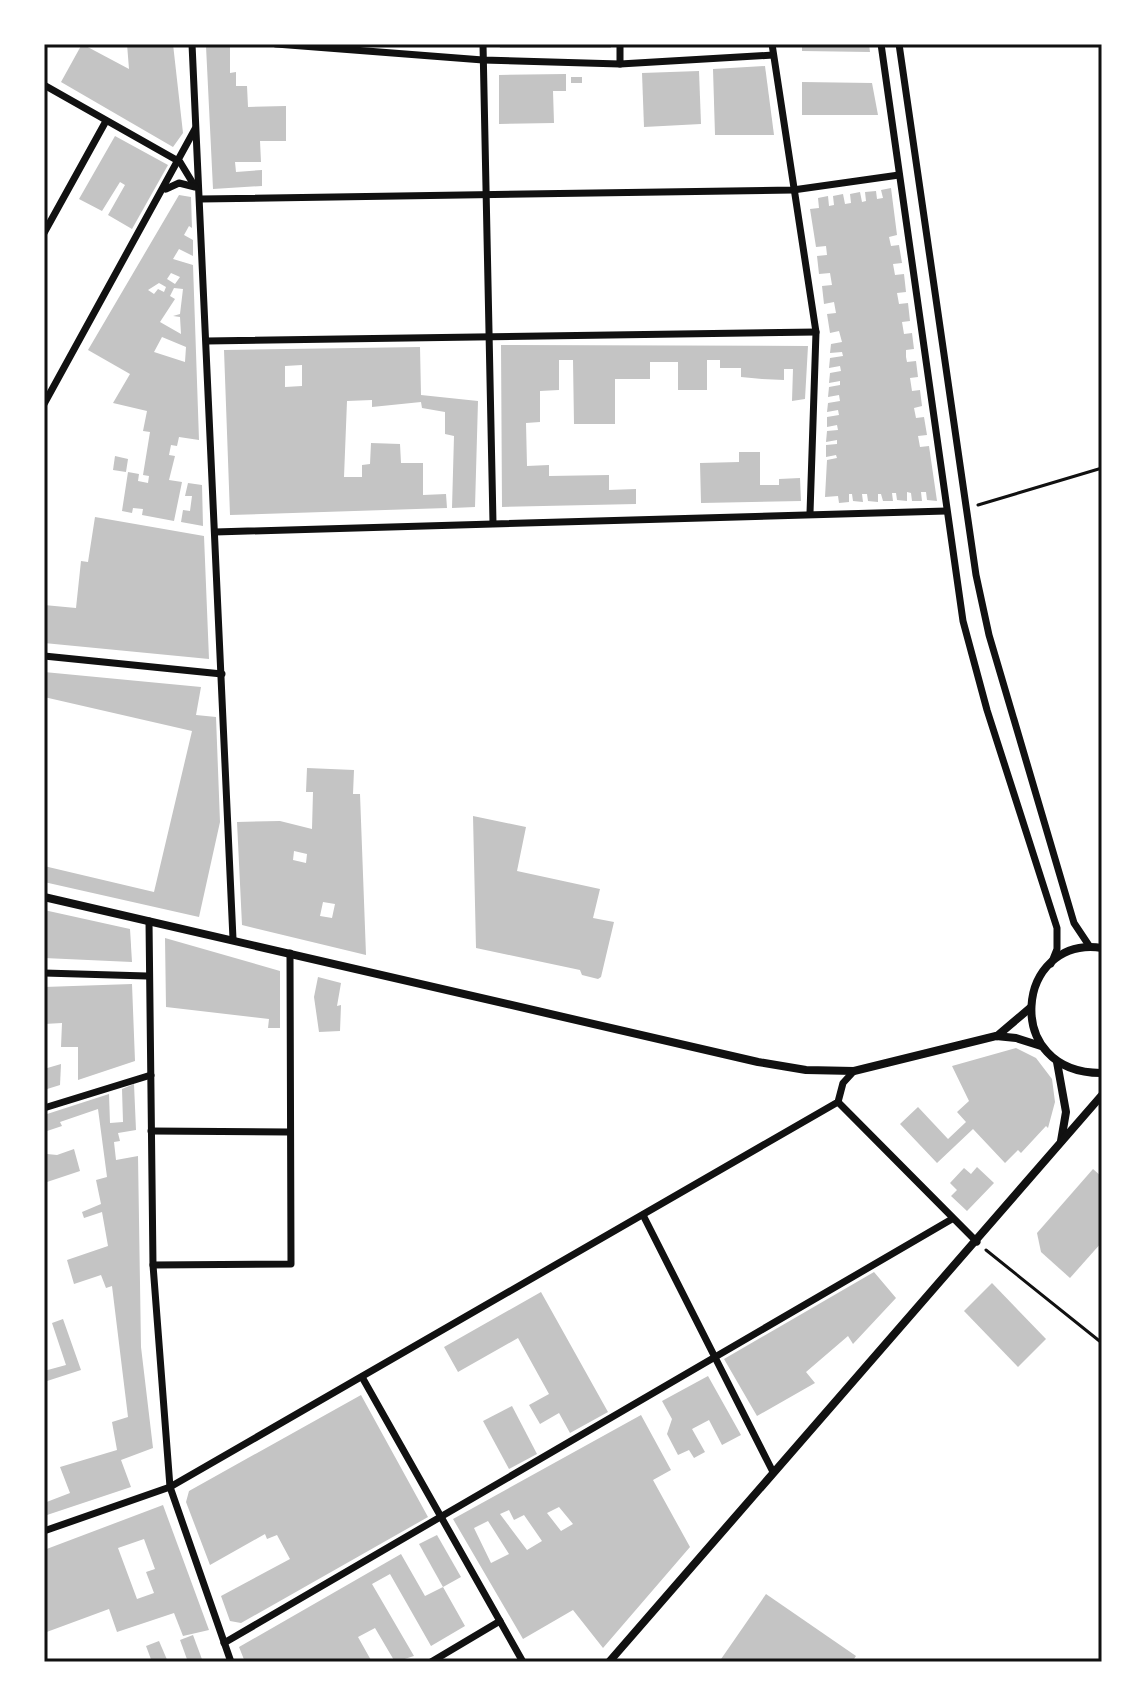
<svg xmlns="http://www.w3.org/2000/svg" width="1146" height="1706" viewBox="0 0 1146 1706" font-family="'Crimson Pro',serif">
  <rect width="100%" height="100%" fill="#fff"/>
  <g fill="#c4c4c4" fill-rule="evenodd">
    <path d="M82,44l47,25 -2,-25h46l10,89 -10,14 -112,-65z"/>
    <path d="M499,44h112v4h-111z"/>
    <path d="M802,44h67l1,8 -68,-1z"/>
    <rect x="941" y="44" width="32" height="3"/>
    <path d="M206,46h24v27l6,-1v14h11l1,21 38,-1v35h-26l1,21h-26l1,10 26,-2v16l-49,3z"/>
    <path d="M765,66l9,69h-59l-2,-66z"/>
    <path d="M699,71l2,53 -57,3 -2,-54z"/>
    <path d="M566,74v17h-13l1,32 -55,1v-49z"/>
    <rect x="571" y="77" width="11" height="6"/>
    <path d="M802,82l70,1 6,32h-76z"/>
    <path d="M115,136l53,29 -36,64 -24,-14 17,-30 -5,-3 -18,29 -23,-12z"/>
    <path d="M891,188l6,47 -8,2 2,9 8,-1 3,18 -9,1 2,11 9,-1 2,18 -9,1 2,11 9,-1 2,18 -8,1 2,12 8,-1 2,16 -8,1v7l1,5 9,-1 2,16 -8,1 2,13 8,-1 2,16 -8,2 2,10 8,-1 3,18 -9,1 2,11 9,-1 8,55 -10,-1 -1,-8h-5l1,9h-10l-1,-8 -4,-1v9l-10,-1 -1,-7h-4l1,8h-10l-2,-7h-3v8l-10,-1 -1,-7h-5l1,8 -10,-1 -1,-7h-3v8l-10,1 -1,-7 -13,1 2,-37 10,-2 -1,-3 -10,2v-12l11,-1v-4l-11,2 1,-11 11,-1 -1,-5 -10,2v-10l12,-2 -1,-5 -11,2 1,-9 12,-2 -1,-6 -11,2 1,-10 11,-2v-4l-11,2 1,-10 11,-2 -1,-5 -11,2 1,-10 13,-2 -1,-4 -12,1 1,-9 11,-2 -3,-11 -9,2 -3,-19 9,-1 -2,-11 -10,2 -2,-18 10,-1 -2,-12 -11,1 -2,-18 10,-1 -1,-9 -10,1 -6,-38 9,-1 -1,-10 10,-2 1,10 5,-1 -1,-9 10,-2 2,10 6,-1 -1,-9 10,-2 2,10 4,-1 -1,-9 11,-1 1,8 6,-1 -2,-8z"/>
    <path d="M179,195l12,2 1,31 -3,-2 -5,9 9,5v16l-14,-7 -6,10 20,6 6,175 -20,-3 -2,9 -6,-1 -2,10 6,1 -6,24 13,2 -8,39 -32,-6 1,-6 -10,-1 -1,5 -10,-2 6,-39 11,2 -1,7 10,2 1,-7 -6,-1 7,-43 -7,-1 4,-20 -34,-8 17,-29 -42,-24zM171,273l9,4 -5,7 -8,-5zM159,283l7,4 -2,5 -6,-3 -4,5 -6,-4zM174,288l9,1 -3,25 -7,2 7,1 1,17 -21,-12 15,-23 -5,-3zM162,337l24,10 -1,15 -31,-10z"/>
    <path d="M501,345l307,1 -3,53 -13,2 1,-32h-9v11l-22,-1 -21,-2v-9h-21v-8h-13v30h-29v-28h-28v17h-35v45h-41l-1,-64h-14v30l-19,1v31l-14,1 1,43 22,-1v11l60,-1v15l27,-1v15l-134,3z"/>
    <path d="M420,347l1,48 57,6 -3,106 -23,1 2,-72 -9,-2v-22l-23,-4 -1,-6 -49,5v-7l-25,1 -3,76h18v-12l8,-1 1,-21 29,1 1,19h22v32l23,-1 1,14 -217,7 -6,-165zM302,365v21l-17,1v-21z"/>
    <path d="M739,452h21v33h19v-6l21,-1 1,23 -100,2 -1,-40 39,-1z"/>
    <path d="M115,456l13,3 -2,13 -13,-2z"/>
    <path d="M188,483l14,2 1,41 -22,-4 2,-12 7,1 2,-15h-7z"/>
    <path d="M95,517l109,19 5,123 -165,-16v-38l32,3 5,-47 7,1z"/>
    <path d="M44,672l157,15 -5,28 20,2 4,105 -21,95 -155,-35v-16l110,26 38,-161 -148,-34z"/>
    <path d="M307,768l47,2 -1,24h7l6,161 -124,-30 -5,-103 43,-1 32,8 1,-37h-7zM294,851l13,3 -1,9 -13,-3zM323,902l12,2 -3,14 -12,-2z"/>
    <path d="M473,816l53,11 -9,44 83,18 -7,29 21,4 -13,55 -3,2 -16,-4 -2,-5 -104,-22z"/>
    <path d="M44,910l86,19 2,33 -88,-4z"/>
    <path d="M165,938l115,33v57h-12l1,-9 -103,-12z"/>
    <path d="M318,977l23,6 -4,23 4,-1 -1,26 -21,1 -5,-35z"/>
    <path d="M132,984l3,77 -57,19v-33h-17l1,-24 -18,1v-37z"/>
    <path d="M1016,1048l20,10 16,21 3,23 -7,26 -2,-2 -25,27 -3,-3 -13,13 -32,-34 -36,34 -37,-39 18,-17 30,32 18,-17 -9,-10 12,-11 -17,-35z"/>
    <path d="M61,1064l-1,21 -16,5v-21z"/>
    <path d="M134,1084l2,46 -18,3 2,8 -6,1 2,18 22,-4 3,191 12,101 -32,12 10,27 -87,29v-13l26,-10 -10,-26 57,-17 -5,-28 16,-5 -16,-131 -6,2 -5,-13 -27,9 -7,-24 41,-14 -6,-34 -18,6 -2,-6 19,-8 -5,-24 11,-3 -9,-68 -38,13 2,4 -18,6v-17l65,-21 1,29 13,-1 -1,-33z"/>
    <path d="M44,1147l3,7 10,1 17,-6 6,22 -33,11z"/>
    <path d="M977,1167l17,16 -27,28 -16,-15 6,-6 -7,-7 14,-15 7,6z"/>
    <path d="M1093,1169l9,8v65l-32,36 -29,-26 -4,-19z"/>
    <path d="M874,1272l22,26 -43,46 -5,-8 -42,36 9,11 -58,33 -33,-57z"/>
    <path d="M992,1283l54,56 -28,28 -54,-56z"/>
    <path d="M541,1292l67,120 -38,21 -11,-20 -19,11 -11,-19 20,-11 -31,-56 -60,34 -14,-25z"/>
    <path d="M63,1319l18,51 -37,12v-11l22,-6 -14,-42z"/>
    <path d="M708,1376l33,59 -19,10 -13,-25 -17,9 13,23 -11,6 -5,-8 -11,5 -11,-21 5,-15 -10,-18z"/>
    <path d="M361,1395l67,122 -187,106 -11,-2 -9,-25 69,-37 -13,-24 -10,4 -2,-5 -55,31 -24,-63 3,-11z"/>
    <path d="M512,1406l25,48 -28,15 -26,-48z"/>
    <path d="M641,1415l30,55 -18,10 37,67 -87,101 -30,-38 -50,29 -70,-120zM559,1507l14,17 -12,7 -14,-18zM509,1510l5,10 10,-5 18,26 -15,9 -27,-36zM488,1521l21,33 -18,9 -17,-35z"/>
    <path d="M163,1505l46,125 -26,6 -9,-23 -57,19 -8,-23 -65,24v-83zM144,1539l11,30 -9,3 8,21 -17,6 -19,-51z"/>
    <path d="M437,1535l24,42 -18,10 -24,-43z"/>
    <path d="M401,1554l24,42 18,-9 22,39 -34,20 -41,-72 -18,10 42,72 -19,6 -20,-34 -17,9 14,25h-127l-6,-15z"/>
    <path d="M766,1594l90,62 -4,6h-133z"/>
    <path d="M193,1635l10,27h-15l-8,-22z"/>
    <path d="M159,1641l9,21h-16l-6,-16z"/>
  </g>
  <g fill="none" stroke-linecap="round" stroke-linejoin="round">
    <g stroke="#111" stroke-width="3">
      <path d="M978,505l124,-37"/>
      <path d="M986,1250l116,93"/>
    </g>
    <g stroke="#111" stroke-width="7">
      <path d="M192,44l41,895"/>
      <path d="M276,44l207,16 137,4 153,-9"/>
      <path d="M483,44l10,479"/>
      <path d="M772,44l44,288 -6,181"/>
      <path d="M881,44l82,577 24,89 70,218v21l-6,15"/>
      <path d="M899,44l77,531 13,60 85,288 16,24"/>
      <path d="M620,64v-20"/>
      <path d="M44,85l136,77 14,23"/>
      <path d="M166,189l13,-6 16,4"/>
      <path d="M200,199l593,-9 106,-15"/>
      <path d="M44,233l62,-112"/>
      <path d="M207,341l609,-9"/>
      <path d="M44,404l151,-275"/>
      <path d="M215,532l731,-21"/>
      <path d="M44,656l178,18"/>
      <path d="M149,921l4,344 17,222 61,175"/>
      <path d="M44,973l103,3"/>
      <path d="M838,1102l139,140"/>
      <path d="M44,1108l107,-33"/>
      <path d="M151,1131l137,1"/>
      <path d="M643,1215l130,257"/>
      <path d="M153,1265l138,-1 -1,-311"/>
      <path d="M362,1377l161,285"/>
      <path d="M44,1531l126,-44 668,-385 5,-19 11,-12"/>
      <path d="M224,1643l728,-424"/>
      <path d="M431,1662l69,-41"/>
    </g>
    <g stroke="#111" stroke-width="8">
      <path d="M44,897l714,165 48,8 48,1 142,-35 20,2 25,8"/>
      <path d="M1102,948c-87,-13 -101,126 0,125"/>
      <path d="M997,1036l33,-28"/>
      <path d="M1057,1062l9,50 -5,29"/>
      <path d="M609,1662l493,-567"/>
    </g>
  </g>
  <rect width="1146" height="1706" fill="none" stroke="#ffffff" stroke-width="92"/>
  <rect x="46" y="46" width="1054" height="1614" fill="none" stroke="#111" stroke-width="3"/>
</svg>
